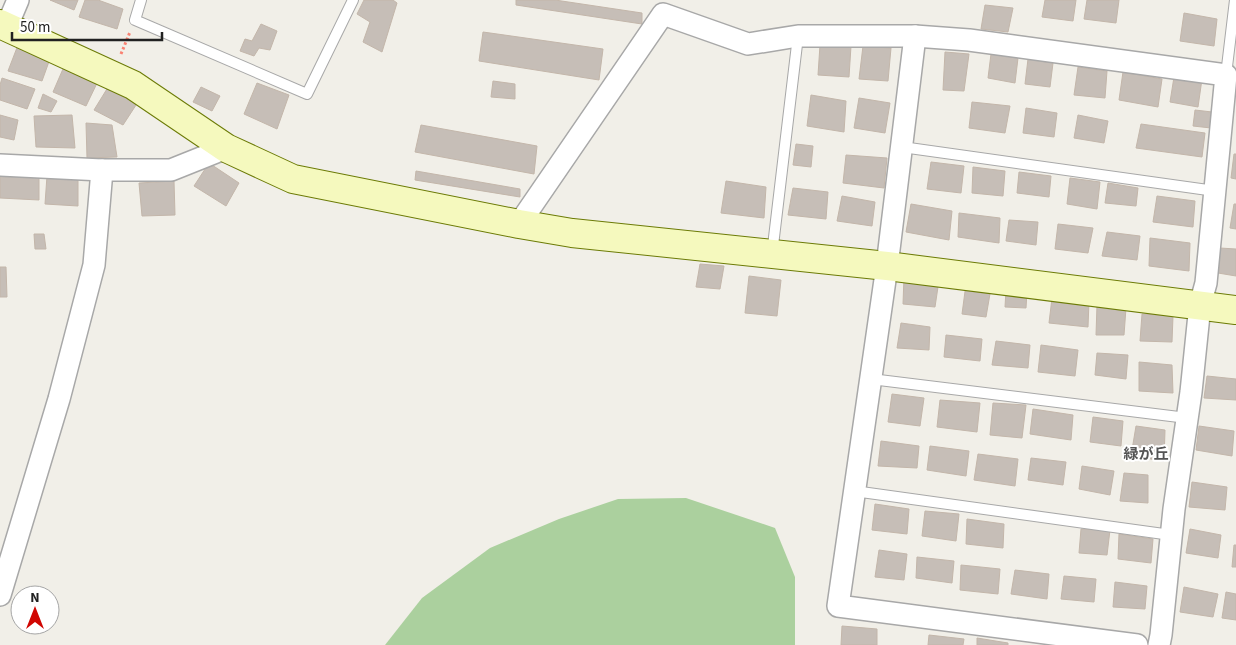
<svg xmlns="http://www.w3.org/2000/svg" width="1236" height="645" viewBox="0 0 1236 645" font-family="'Source Sans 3','Noto Sans JP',sans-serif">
  <rect width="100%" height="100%" fill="#f1efe8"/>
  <path fill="#abd09e" d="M686,498l89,30 20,49v68h-410l37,-47 68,-50 69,-29 59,-20z"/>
  <g fill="#c6beb7" stroke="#c3b6aa">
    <path d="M50,0h28l-4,10z"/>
    <path d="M85,0h13l25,9 -6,20 -38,-12z"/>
    <path d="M364,0h29l4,3 -15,49 -19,-10 7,-20 -13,-8z"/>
    <path d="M516,0h39l87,13v11l-126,-19z"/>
    <path d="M1045,0h31l-3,21 -31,-4z"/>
    <path d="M1087,0h32l-3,23 -32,-4z"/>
    <path d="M985,5l28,3 -5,24 -27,-3z"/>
    <path d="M1184,13l33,6 -3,27 -34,-5z"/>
    <path d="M261,24l16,7 -7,19 -11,-2 -5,8 -14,-5 5,-12 7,2z"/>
    <path d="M483,32l120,17 -4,31 -120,-19z"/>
    <path d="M18,45l33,11 -9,25 -34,-10z"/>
    <path d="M820,45l31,1 -2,31 -31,-2z"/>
    <path d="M863,46l28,2 -3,33 -29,-2z"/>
    <path d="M945,52l24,2 -5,37 -21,-1z"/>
    <path d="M991,54l27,4 -3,25 -27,-5z"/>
    <path d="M1028,59l25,4 -3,24 -25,-3z"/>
    <path d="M66,62l33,17 -13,27 -33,-14z"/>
    <path d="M1078,67l29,4 -2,27 -31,-3z"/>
    <path d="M1123,72l39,7 -4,28 -39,-7z"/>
    <path d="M1174,77l28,2 -4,28 -28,-5z"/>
    <path d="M2,78l33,11 -8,20 -27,-9v-15z"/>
    <path d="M493,81l22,3v15l-24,-2z"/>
    <path d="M257,83l32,12 -12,34 -33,-15z"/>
    <path d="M110,84l28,18 -15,23 -29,-15z"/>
    <path d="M201,87l19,9 -8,15 -19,-9z"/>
    <path d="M43,94l14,7 -6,11 -13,-4z"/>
    <path d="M811,95l35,6 -2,31 -37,-6z"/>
    <path d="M859,98l31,5 -5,30 -31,-5z"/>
    <path d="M972,102l38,4 -5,27 -36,-5z"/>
    <path d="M1026,108l31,5 -3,24 -31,-4z"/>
    <path d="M1195,110l17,2 -1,16 -18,-2z"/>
    <path d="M0,115l18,5 -4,20 -14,-3z"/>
    <path d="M72,115l3,33 -39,-1 -2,-31z"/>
    <path d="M1078,115l30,6 -4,22 -30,-5z"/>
    <path d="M86,123l26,2 5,32 -30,1z"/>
    <path d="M1141,124l64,9 -3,24 -66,-9z"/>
    <path d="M421,125l116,21 -3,28 -119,-22z"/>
    <path d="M796,144l17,2 -2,21 -18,-2z"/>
    <path d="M1234,154h2v25l-5,-1z"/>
    <path d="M846,155l41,3 -3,30 -41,-5z"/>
    <path d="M931,162l33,4 -3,27 -34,-4z"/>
    <path d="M209,163l30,20 -13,23 -32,-20z"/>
    <path d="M973,167l32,4 -2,25 -31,-3z"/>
    <path d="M416,171l104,18v8l-105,-17z"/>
    <path d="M1019,172l32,4 -2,21 -32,-4z"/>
    <path d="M0,174l39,1v25l-39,-2z"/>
    <path d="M47,176l31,1v29l-33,-2z"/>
    <path d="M1070,178l30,4 -3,27 -30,-5z"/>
    <path d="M174,181l1,34 -33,1 -3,-33z"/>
    <path d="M726,181l40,6 -2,31 -43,-5z"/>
    <path d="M1108,183l30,5 -2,18 -31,-3z"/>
    <path d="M793,188l35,4 -2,27 -38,-4z"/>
    <path d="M842,196l33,6 -3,24 -35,-5z"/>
    <path d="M1157,196l38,5 -2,26 -40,-5z"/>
    <path d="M911,204l41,7 -3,29 -43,-8z"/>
    <path d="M1234,204h2v25l-6,-1z"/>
    <path d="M959,213l41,5 -1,25 -41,-6z"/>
    <path d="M1009,220l29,2 -2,23 -30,-4z"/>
    <path d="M1058,224l35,4 -5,25 -33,-4z"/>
    <path d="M1107,232l33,4 -3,24 -35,-4z"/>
    <path d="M34,234h10l2,15h-11z"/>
    <path d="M1150,238l40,5 -1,28 -40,-5z"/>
    <path d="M1220,248l16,1v27l-18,-3z"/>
    <path d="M700,264l24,2 -4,23 -24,-2z"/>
    <path d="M0,267h6l1,30h-7z"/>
    <path d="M749,276l32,4 -4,36 -32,-3z"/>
    <path d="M904,277l35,3 -4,27 -32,-3z"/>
    <path d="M966,284l25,4 -5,29 -24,-3z"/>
    <path d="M1006,290l21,2 -1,16 -21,-1z"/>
    <path d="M1052,298l37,3 -1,26 -39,-4z"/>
    <path d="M1097,305l29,3 -2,27h-28z"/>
    <path d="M1142,314l31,2 -1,26 -32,-1z"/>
    <path d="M901,323l29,4 -1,23 -32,-2z"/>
    <path d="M946,335l36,4 -2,22 -36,-4z"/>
    <path d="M996,341l34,4 -2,23 -36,-3z"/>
    <path d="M1041,345l37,5 -3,26 -37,-4z"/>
    <path d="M1097,353l31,2 -2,24 -31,-4z"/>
    <path d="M1139,362l33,3 1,28 -34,-2z"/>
    <path d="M1207,376l29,3v21l-32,-2z"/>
    <path d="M892,394l32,4 -4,28 -32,-4z"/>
    <path d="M940,400l40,3 -3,29 -40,-5z"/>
    <path d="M993,403l33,2 -4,33 -32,-3z"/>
    <path d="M1033,409l40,6 -2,25 -41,-6z"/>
    <path d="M1093,417l30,4 -2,25 -31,-4z"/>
    <path d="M1136,426l29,4 -1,31 -33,-5z"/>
    <path d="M1199,426l35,5 -2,25 -36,-6z"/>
    <path d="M881,441l38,5 -2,22 -39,-2z"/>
    <path d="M930,446l39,5 -3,25 -39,-6z"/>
    <path d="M978,454l40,5 -3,27 -41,-6z"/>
    <path d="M1031,458l35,4 -3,23 -35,-5z"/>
    <path d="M1082,466l32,5 -4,24 -31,-6z"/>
    <path d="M1124,473l24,2v28l-28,-2z"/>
    <path d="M1192,482l35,5 -2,23 -36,-3z"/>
    <path d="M875,504l34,5 -2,25 -35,-4z"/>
    <path d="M925,511l34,3 -3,27 -34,-5z"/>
    <path d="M967,519l37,5 -1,24 -37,-4z"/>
    <path d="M1081,529l29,1 -3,25 -28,-2z"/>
    <path d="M1190,529l31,6 -3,23 -32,-5z"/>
    <path d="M1119,534l34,5 -2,24 -33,-4z"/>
    <path d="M1234,545h2v22h-4z"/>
    <path d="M879,550l28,4 -3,26 -29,-3z"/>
    <path d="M917,557l37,4 -2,22 -36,-5z"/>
    <path d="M961,565l39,4 -2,25 -38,-4z"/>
    <path d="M1015,570l34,4 -2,25 -36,-5z"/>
    <path d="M1064,576l32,3 -2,23 -33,-3z"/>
    <path d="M1115,582l32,4 -2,23 -32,-2z"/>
    <path d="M1184,587l34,7 -5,23 -33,-5z"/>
    <path d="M1226,592l10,2v26l-14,-2z"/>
    <path d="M842,626l35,3v16h-36z"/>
    <path d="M929,635l35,4 -1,6h-35z"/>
    <path d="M977,638l31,5v2h-31z"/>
  </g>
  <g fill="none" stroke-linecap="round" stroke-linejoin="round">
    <g stroke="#a8a8a8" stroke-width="12">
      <g id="lane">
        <path d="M141,0l-6,20 172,74 46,-94"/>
        <path d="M1226,75l9,-75"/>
        <path d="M902,147l313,44"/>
        <path d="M772,254l26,-218"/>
        <path d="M871,379l316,39"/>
        <path d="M854,491l317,44"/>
      </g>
    </g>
    <g stroke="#a8a8a8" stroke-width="24">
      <g id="street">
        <path d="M7,26l11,-26"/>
        <path d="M915,36l-28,230 -49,340 299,39"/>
        <path d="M0,165l102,5h69l55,-22"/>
        <path d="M519,224l144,-210 85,30 50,-8h117l54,4 257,35 -20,208 -6,22 -9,87 -17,117 -13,126 -2,10"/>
        <path d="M0,595l59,-196 35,-134 8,-95"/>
      </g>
    </g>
    <g stroke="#6c7b06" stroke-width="30">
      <path id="secondary" d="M0,24l133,61 93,63 67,31 226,45 53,9 315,33 349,44"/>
    </g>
    <path stroke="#f98272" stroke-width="3" stroke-dasharray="2.5 2.5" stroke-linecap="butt" d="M121,54l9,-22"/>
    <use href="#lane" stroke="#fff" stroke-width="10"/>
    <use href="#street" stroke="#fff" stroke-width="21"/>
    <use href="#secondary" stroke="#f5f9be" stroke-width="28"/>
  </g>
  <g text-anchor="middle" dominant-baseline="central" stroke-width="4" stroke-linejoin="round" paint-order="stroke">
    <g font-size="15" font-weight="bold" fill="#545454" stroke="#fff">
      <text x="1146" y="454">緑が丘</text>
    </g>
  </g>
  <g transform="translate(35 610)"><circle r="24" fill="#ffffff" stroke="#a6a6a6"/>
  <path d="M0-4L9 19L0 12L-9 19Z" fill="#d10602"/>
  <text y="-8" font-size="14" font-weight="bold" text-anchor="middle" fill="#212121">N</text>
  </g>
  <path d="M12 32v8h150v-8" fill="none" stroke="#212121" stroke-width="2.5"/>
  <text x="20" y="32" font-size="15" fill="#212121" stroke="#ffffff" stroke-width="4" paint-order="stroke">50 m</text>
</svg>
